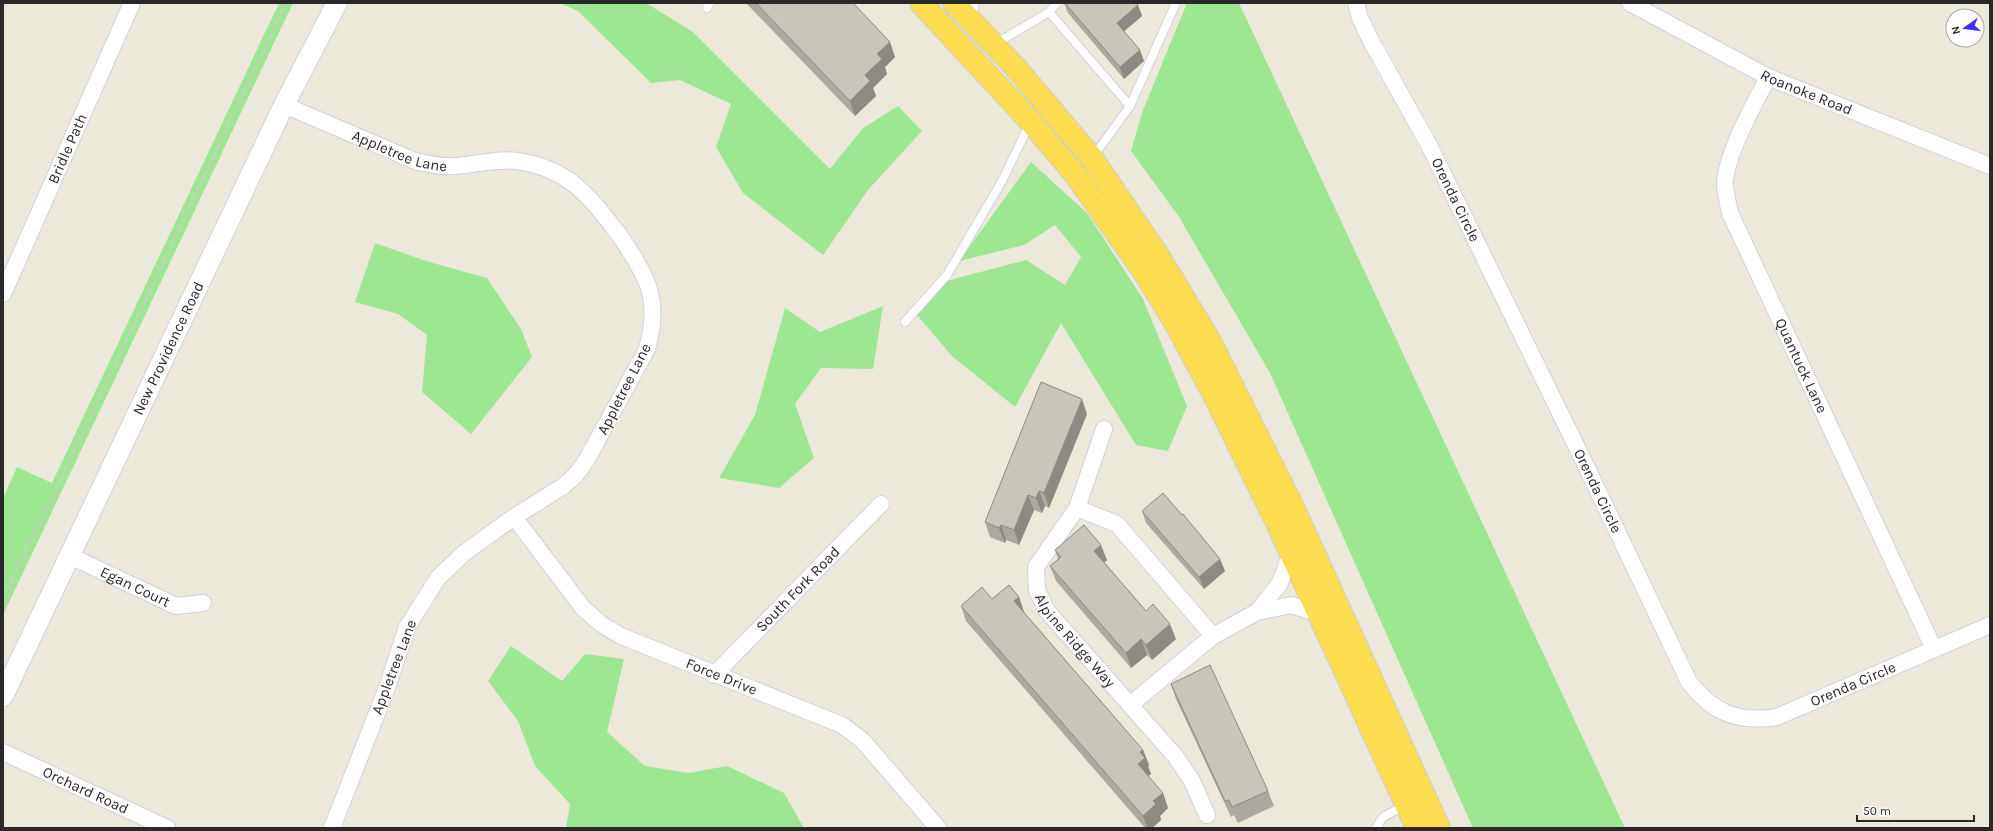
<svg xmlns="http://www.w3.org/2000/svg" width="1993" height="831" viewBox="0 0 1993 831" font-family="Karla,sans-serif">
  <rect width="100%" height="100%" fill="#ede9da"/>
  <g fill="#9de793">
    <path d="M279,3h14l-290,612v-117l14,-31 35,16z"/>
    <path d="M560,3h86l47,29 137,137 33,-41 35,-22 24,25 -54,59 -45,65 -80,-62 -27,-46 15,-43 -51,-24 -29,3 -73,-72z"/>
    <path d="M1187,3h52l386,825h-152l-203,-455 -91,-156 -48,-66 12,-41z"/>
    <path d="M1031,162l56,51 56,86 44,107 -19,45 -32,-6 -75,-122 -46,84 -63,-51 -35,-41 26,-33 83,-22 39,25 16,-28 -26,-32 -31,20 -65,16z"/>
    <path d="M375,243l51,18 61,17 34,51 11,28 -61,77 -49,-42 5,-57 -29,-21 -43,-12z"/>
    <path d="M883,306l-10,63 -52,-1 -26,36 19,54 -35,30 -60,-10 36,-63 30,-107 35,24z"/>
    <path d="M511,646l51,35 23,-27 39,5 -17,73 38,34 44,7 38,-7 57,27 20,35h-238l4,-24 -35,-38 -17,-45 -30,-40z"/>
  </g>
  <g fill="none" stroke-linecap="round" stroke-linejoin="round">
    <g stroke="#d0cfe4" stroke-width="10">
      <g id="service">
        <path d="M707,8l3,-5"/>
        <path d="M1049,12l81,94 -37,51"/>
        <path d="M973,18l1,-15"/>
        <path d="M995,44l54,-32 8,-9"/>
        <path d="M1130,106l46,-103"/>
        <path d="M905,322l42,-47 55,-94 28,-58"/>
        <path d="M1376,828l7,-11 23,-12"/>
      </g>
    </g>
    <g stroke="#d0cfe4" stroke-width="18">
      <g id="minor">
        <path id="s1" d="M1356,3l4,15 10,21 60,108 157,321 102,214c24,31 49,41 88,35l213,-92"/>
        <path id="s2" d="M1630,3l138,74 222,89"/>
        <path id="s3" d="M1768,77c-14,28 -41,75 -43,105 0,11 3,21 5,31l204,436"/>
        <path id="s4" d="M284,105l131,56c13,3 26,6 40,5 21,-1 41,-8 63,-5 52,8 72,36 102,75 11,16 25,37 30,56 5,19 2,39 -3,57l-61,112 -11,15 -13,11 -48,30 -50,36 -26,25 -31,49 -19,58 -56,143"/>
        <path id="s5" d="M3,294l129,-291"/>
        <path id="s6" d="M1104,429l-27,79 -41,59 1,23 10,21 129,146 16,24 15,34"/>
        <path d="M1077,508l40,16 96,112"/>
        <path id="s7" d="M514,517l69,91 18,16 20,12 221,89 21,16 75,87"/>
        <path id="s8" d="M70,556l106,50 27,-3"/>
        <path d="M1257,612l23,-29 11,-30"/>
        <path id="s9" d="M714,675l167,-171"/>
        <path d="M1130,705l83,-69 44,-24 34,-7 27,8"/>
        <path id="s10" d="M3,752l164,76"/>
      </g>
    </g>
    <g stroke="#d0cfe4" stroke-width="22">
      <g id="tertiary">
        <path id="s11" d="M3,696l281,-591 53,-102"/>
      </g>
    </g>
    <g stroke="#ccc" stroke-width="24">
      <g id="trunk">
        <path d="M921,3l110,119 44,52 67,95 34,55 37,69 64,130 140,305"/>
        <path d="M954,3l61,64 77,91 67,99 52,86 81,162 147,323"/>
      </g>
    </g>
    <path stroke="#ccc" stroke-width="2.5" stroke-dasharray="3 2" stroke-linecap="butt" d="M3,597l56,-114 227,-480"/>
    <use href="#service" stroke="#fff" stroke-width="8"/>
    <use href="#minor" stroke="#fff" stroke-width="16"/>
    <use href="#tertiary" stroke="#fff" stroke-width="20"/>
    <use href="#trunk" stroke="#fcdd52" stroke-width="22"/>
  </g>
  <g fill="#aca9a0">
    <path d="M746,3h107l42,54 -10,10 2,7 -14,14 3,8 -21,20z"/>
    <path d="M1064,3h72l2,2 4,11 -18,15 20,30 -20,18 -56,-66z"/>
    <path d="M1087,414l-38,94 -4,-2 -3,7 -8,-3 -15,35 -13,-5 -1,3 -15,-6 -5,-15z"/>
    <path d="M1142,511l83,60 -21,18 -58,-66z"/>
    <path d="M1055,550l52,10 -3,2 42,49 30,28 -24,21 -5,-5 -16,13 -75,-87 -6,-15 8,-7z"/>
    <path d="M1019,597l5,15 119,138 6,15 -1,1 3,8 -3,2 15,17 5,15 -8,8 1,4 -9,8h-7l-179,-207 -5,-15 31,-7z"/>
    <path d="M1171,684l97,107 6,15 -36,17 -4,-8 -3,2 -55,-118z"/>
  </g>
  <g fill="#8c8a82">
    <path d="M1138,5l4,11 -21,18 -4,-11z"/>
    <path d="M890,42l5,15 -10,10 2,7 -14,14 3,8 -21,20 -5,-15 15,-26 12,-21z"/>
    <path d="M1140,50l4,11 -20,18 -4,-12z"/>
    <path d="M1082,399l5,15 -38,94 -5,-15z"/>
    <path d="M1039,491l6,15 -3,7 -6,-15z"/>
    <path d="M1028,495l6,15 -15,35 -5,-15z"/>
    <path d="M1001,525l5,15 -1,3 -6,-15z"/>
    <path d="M1101,545l6,15 -7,6 -6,-15z"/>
    <path d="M1220,559l5,12 -21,18 -5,-12z"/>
    <path d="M1019,597l5,15 -10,-11z"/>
    <path d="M1170,624l6,15 -24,21 -6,-15z"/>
    <path d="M1141,639l6,16 -16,13 -5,-15z"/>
    <path d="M1143,750l6,15 -1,1 3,8 -7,6 -6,-16 2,-12z"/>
    <path d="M1163,793l5,15 -8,8 1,4 -9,8h-5l-4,-12 10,-15z"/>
  </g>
  <g fill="#c8c5ba" stroke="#8c8a82">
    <path d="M756,3h97l37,39 -13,12 5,5 -17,16 5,6 -20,20z"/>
    <path d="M1065,3h71l2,2 -21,18 23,27 -20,17z"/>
    <path d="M1041,382l41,17 -38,94 -5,-2 -3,7 -8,-3 -14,35 -13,-5 -2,3 -14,-6z"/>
    <path d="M1163,493l19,22 1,-1 37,45 -21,18 -57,-66z"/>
    <path d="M1084,525l17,20 -7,6 52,60 7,-7 17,20 -24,21 -5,-6 -15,14 -76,-87 11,-9 -6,-7z"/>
    <path d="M1009,585l10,12 -5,4 129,149 -3,2 5,6 -7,6 25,29 -10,8 3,3 -13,12 -182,-210 21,-19 10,12z"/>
    <path d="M1210,665l58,126 -36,16 -3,-7 -4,1 -54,-117z"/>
  </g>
  <g text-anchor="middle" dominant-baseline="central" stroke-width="3" stroke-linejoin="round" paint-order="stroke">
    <g font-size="15" fill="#292929" stroke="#fff">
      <text stroke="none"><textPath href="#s2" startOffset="198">Roanoke Road</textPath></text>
      <text stroke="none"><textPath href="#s5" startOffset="159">Bridle Path</textPath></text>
      <text stroke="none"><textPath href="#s4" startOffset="125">Appletree Lane</textPath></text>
      <text stroke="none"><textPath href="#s1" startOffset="221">Orenda Circle</textPath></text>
      <text stroke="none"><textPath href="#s11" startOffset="385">New Providence Road</textPath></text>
      <text stroke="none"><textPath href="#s3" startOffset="314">Quantuck Lane</textPath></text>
      <text transform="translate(624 389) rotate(-63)">Appletree Lane</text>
      <text stroke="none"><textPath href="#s1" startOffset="545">Orenda Circle</textPath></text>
      <text stroke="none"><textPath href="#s8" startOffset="72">Egan Court</textPath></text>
      <text stroke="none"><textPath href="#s9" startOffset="120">South Fork Road</textPath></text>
      <text stroke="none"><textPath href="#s6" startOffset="242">Alpine Ridge Way</textPath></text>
      <text transform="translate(394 667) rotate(-69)">Appletree Lane</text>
      <text stroke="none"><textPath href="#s7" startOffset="270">Force Drive</textPath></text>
      <text stroke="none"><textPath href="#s1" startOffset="940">Orenda Circle</textPath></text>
      <text stroke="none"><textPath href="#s10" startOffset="91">Orchard Road</textPath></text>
    </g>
  </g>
  <rect width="1993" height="831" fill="none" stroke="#292929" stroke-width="8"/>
  <g transform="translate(1965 28) rotate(256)"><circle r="19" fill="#ffffff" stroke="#a9a9a9"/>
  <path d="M0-3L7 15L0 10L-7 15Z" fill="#3b35ff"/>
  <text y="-6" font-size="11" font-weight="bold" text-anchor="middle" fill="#292929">N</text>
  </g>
  <path d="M1857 815v6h117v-6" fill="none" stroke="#292929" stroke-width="2"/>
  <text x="1863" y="815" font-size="12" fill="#292929" stroke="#ffffff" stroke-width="3" paint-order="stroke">50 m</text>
</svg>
